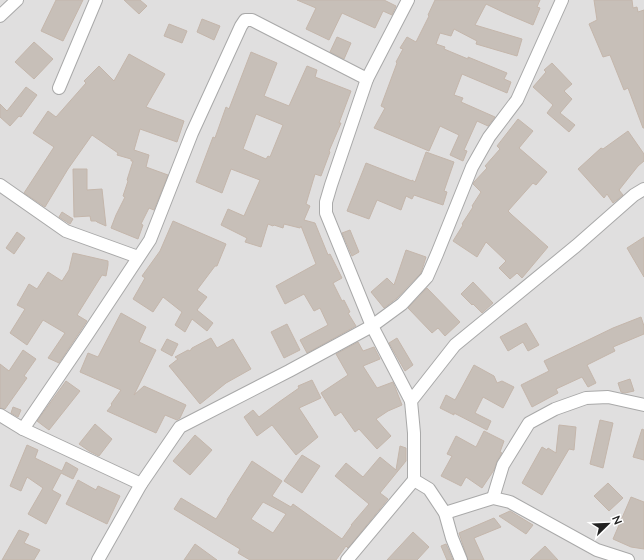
<svg xmlns="http://www.w3.org/2000/svg" width="644" height="560" viewBox="0 0 644 560" font-family="Lato,sans-serif">
  <rect width="100%" height="100%" fill="#f2efe9"/>
  <rect fill="#e0dfdf" x="0" y="0" width="644" height="560"/>
  <g fill="#c7bfb8" stroke="#c4b6ab" fill-rule="evenodd">
    <path d="M56,0h27l-20,41 -22,-10z"/>
    <path d="M124,0h16l7,6 -8,8z"/>
    <path d="M297,0h87l12,6 -4,9 -9,-4 -8,17 -33,-15 -13,27 -23,-11 10,-21z"/>
    <path d="M435,0h105l-3,7 3,1 -7,17 -26,-11 -21,-10 -11,21 47,14 -5,17 -41,-12 1,-3 -23,-12 -3,7 -11,-3 -4,11 9,3 -1,2 24,10v-2l39,16 -3,6 7,3 -4,11 -45,-19 -8,21 9,3 -2,4 34,15 -7,9 -11,-5 -13,29 3,1 -4,10 -13,-6 9,-20 -19,-9 -11,25 -55,-23 11,-20 -4,-2 16,-43 -1,-1 7,-13 -3,-1 7,-11 9,5 13,-26 -1,-1z"/>
    <path d="M594,0h38l1,8 4,-1 1,5 6,-2v118h-1l-15,-40 -4,2 -14,-35 -7,2 -14,-33 8,-4z"/>
    <path d="M202,19l18,7 -6,14 -17,-8z"/>
    <path d="M169,24l18,7 -5,12 -18,-7z"/>
    <path d="M337,37l14,6 -7,16 -14,-7z"/>
    <path d="M34,42l19,17 -19,20 -19,-17z"/>
    <path d="M251,52l26,11 -13,33 25,10 18,-40 10,4 -2,7 36,14 -12,32h2l-12,28 1,1 -9,24 -6,-2 -9,30 4,2 -6,14 11,3 13,32 2,-1 12,24 -9,5 9,18 2,-1 6,12 -2,1 8,13 -49,27 -7,-13 28,-15 -8,-17 -6,3 -10,-17 -19,10 -9,-18 40,-22 -15,-38 -1,2 -16,-4 -1,4 -9,-3 -1,1 -5,-2 -7,23 -16,-5 2,-4 -26,-13 7,-16 16,7 16,-36 -29,-11 -9,24 -26,-11 17,-45 2,1 11,-31 3,2zM256,114l27,11 -13,32 -2,-1 -2,3 -23,-10z"/>
    <path d="M129,54l36,20 -19,33 38,14 -7,21 -37,-13 -6,21 15,5 -3,12 22,8 -14,35 -5,-2 -8,16 2,1 -5,14 -27,-11 5,-13 9,-18 -2,-1 5,-15 -1,-1 6,-19h-2v-2l-14,-4 1,-2 -26,-18 -24,34 -23,38 -21,-14 30,-46 -21,-14 15,-22 8,6 30,-34 -2,-2 15,-15 15,15z"/>
    <path d="M552,63l20,21 -8,7 8,8 -12,14 15,12 -6,7 -22,-19 6,-8 -20,-18 13,-15 -2,-2z"/>
    <path d="M26,87l11,8 -16,22 -2,-1 -9,10 -10,-9v-13l7,7z"/>
    <path d="M518,119l15,12 -14,17 28,24 -11,13 -3,-2 -25,28 4,4 36,32 -26,31 -5,-5 -7,6 -11,-11 7,-7 -20,-19 -9,15 -24,-16 10,-16 -1,-1 11,-17 -1,-1 9,-14 -8,-8 1,-2 13,-14 -2,-2 15,-17 -3,-3z"/>
    <path d="M628,131l16,23v7l-6,5 -19,24 4,5 -10,8 -6,-9 -3,4 -26,-29 23,-21 2,1z"/>
    <path d="M426,152l28,10 -10,29 3,1 -4,13 -29,-10 -2,4 -6,-3 -5,14 -24,-10 -8,19 -22,-8 19,-48 46,18v-1l3,2z"/>
    <path d="M73,169h14v21l15,-1 4,37 -9,-4 -1,-1h-5l-1,-5 -16,1z"/>
    <path d="M62,212l11,7 -3,5 -11,-7z"/>
    <path d="M173,221l53,23 -9,22h-2l-18,24 10,7 -10,13 16,13 -6,8 -15,-12 -7,13 -10,-7 7,-13 -19,-15 -10,15 -20,-13 12,-21 -3,-2 18,-25z"/>
    <path d="M350,230l9,22 -7,4 -10,-23z"/>
    <path d="M17,232l8,6 -11,16 -8,-6z"/>
    <path d="M644,237v40l-17,-29z"/>
    <path d="M406,250l20,7 -5,16 -24,25 -13,10 -13,-16 16,-14 7,7z"/>
    <path d="M73,253l35,8v4l-2,11 -4,-1 -25,40 10,6 -28,42 -11,-5 17,-25 -22,-13 -16,25 -17,-12 15,-24 -8,-4 12,-21 8,5 11,-17 14,9 7,-11z"/>
    <path d="M473,282l20,21 -11,10 -9,-9 -1,1 -11,-11z"/>
    <path d="M427,288l33,34 -15,14 -7,-8 -6,5 -24,-25z"/>
    <path d="M121,313l25,14 -7,15 17,8 -22,45 10,-9 42,19 -6,13 -3,2 -12,-5 -9,18 -49,-22 5,-6 -1,-1 10,-14 -41,-18 8,-19 10,4z"/>
    <path d="M641,317l3,9v8l-31,13 2,4 -28,14 9,18 -8,4 -6,-10 -26,12 2,4 -26,14 -11,-22 28,-14 -5,-10 40,-19 29,-14z"/>
    <path d="M526,323l13,22 -11,6 -5,-9 -15,9 -8,-14z"/>
    <path d="M287,324l13,26 -16,8 -13,-26z"/>
    <path d="M211,338l6,10 16,-9 18,30 -25,14 -26,21 -31,-38 9,-7 -3,-2 13,-7 2,1 2,-3z"/>
    <path d="M397,338l16,27 -8,6 -16,-28z"/>
    <path d="M167,339l11,5 -6,12 -11,-6z"/>
    <path d="M358,342l5,9 11,-4 6,12 -17,7 14,22 16,-6 9,23 -14,6 -12,8 15,17 -14,13 -18,-20 -4,3 -14,-20 -6,4 -14,-23 27,-18 -12,-21z"/>
    <path d="M23,350l13,9 -12,17 3,2 -22,31 -5,-1v-44l9,7z"/>
    <path d="M474,365l20,11 3,7 5,-2 12,6 -11,21 -20,-11 -8,16 16,8 -4,9 -33,-17v2l-14,-7 6,-13 9,5z"/>
    <path d="M630,379l4,12 -9,2 -4,-1 -3,-9z"/>
    <path d="M312,380l9,18 -22,10 19,29 -22,18 -24,-30 -15,11 -13,-19 9,-7 6,7 20,-15 20,-14 -1,-2z"/>
    <path d="M66,381l14,10 -31,39 -12,-9z"/>
    <path d="M13,407l8,3 -3,7 -7,-4z"/>
    <path d="M600,420l13,3 -10,45 -13,-4z"/>
    <path d="M95,424l17,15 -13,17 -10,-5 -10,-7z"/>
    <path d="M559,425l17,2 -2,23 -5,-1 -27,46 -20,-12 20,-36 5,3 1,-2 8,5z"/>
    <path d="M642,429l2,1v30l-11,-3z"/>
    <path d="M484,431l20,10 -4,11 2,1 -5,8 -3,9 -12,18 -16,-11 -5,9 -20,-10 11,-20 -5,-2 9,-18 20,11z"/>
    <path d="M195,435l17,15 -22,25 -17,-14z"/>
    <path d="M27,445l11,5 -3,8 27,13 4,-9 12,7 -5,10 -12,-6 -9,17 9,5 -15,29 -18,-10 15,-26 -16,-11 -6,14 -11,-5z"/>
    <path d="M400,446l6,2v13l-26,32 8,6 -40,49 -2,-2 -10,14h-86l-12,-7 2,-4 -66,-40 7,-11 35,21 12,-19h-1l25,-39 30,20 -10,15 19,11 2,-3 49,35 10,-14h-1l18,-21 -34,-28 11,-13 17,14 17,-20 16,13zM263,502l23,12 -13,19 -22,-14z"/>
    <path d="M302,455l18,11 -18,27 -18,-12z"/>
    <path d="M78,480l18,10 2,-4 22,10 -13,28 -41,-20z"/>
    <path d="M608,483l15,15 -14,13 -15,-15z"/>
    <path d="M631,497l13,5v47l-13,-2 -18,-8z"/>
    <path d="M510,511l23,14 -7,9 -27,-18z"/>
    <path d="M494,518l7,9 -27,11 10,22h-16l-9,-27z"/>
    <path d="M19,530l10,4 -5,9 16,7 -6,10h-32z"/>
    <path d="M413,532l16,15 -12,13h-30z"/>
    <path d="M195,544l22,16h-33z"/>
    <path d="M446,544l7,16h-6l-6,-14z"/>
    <path d="M545,546l13,14h-28z"/>
  </g>
  <g fill="none" stroke-linecap="round" stroke-linejoin="round">
    <g stroke="#a9a9a9" stroke-width="14">
      <g id="street">
        <path d="M408,0l-41,79 -36,106 -5,17v11l46,113 39,75"/>
        <path d="M0,16l17,-16"/>
        <path d="M59,88l37,-88"/>
        <path d="M0,185l66,46 72,26"/>
        <path d="M0,415l23,14 118,55"/>
        <path d="M23,429l64,-94 63,-95 42,-107 49,-107 4,-6h7l115,59"/>
        <path d="M414,480l15,9 16,24 7,25 9,22"/>
        <path d="M493,498l10,-33 26,-42 26,-14 31,-11 22,-1 36,8"/>
        <path d="M445,513l48,-15 17,4 87,48 31,10"/>
        <path d="M98,560l43,-76 39,-57 109,-56 83,-45 30,-22 25,-27 10,-23 35,-87 17,-30 28,-37 45,-100"/>
        <path d="M347,560l67,-80v-47l-3,-32 44,-56 121,-99 58,-51 10,-6"/>
      </g>
    </g>
    <use href="#street" stroke="#fff" stroke-width="12"/>
  </g>
  <g transform="translate(608 524) rotate(67)" stroke="#ffffff" stroke-width="3" paint-order="stroke">
  <path d="M0-3L7 15L0 10L-7 15Z" fill="#222222"/>
  <text y="-6" font-size="11" font-weight="bold" text-anchor="middle" fill="#222222">N</text>
  </g>
</svg>
